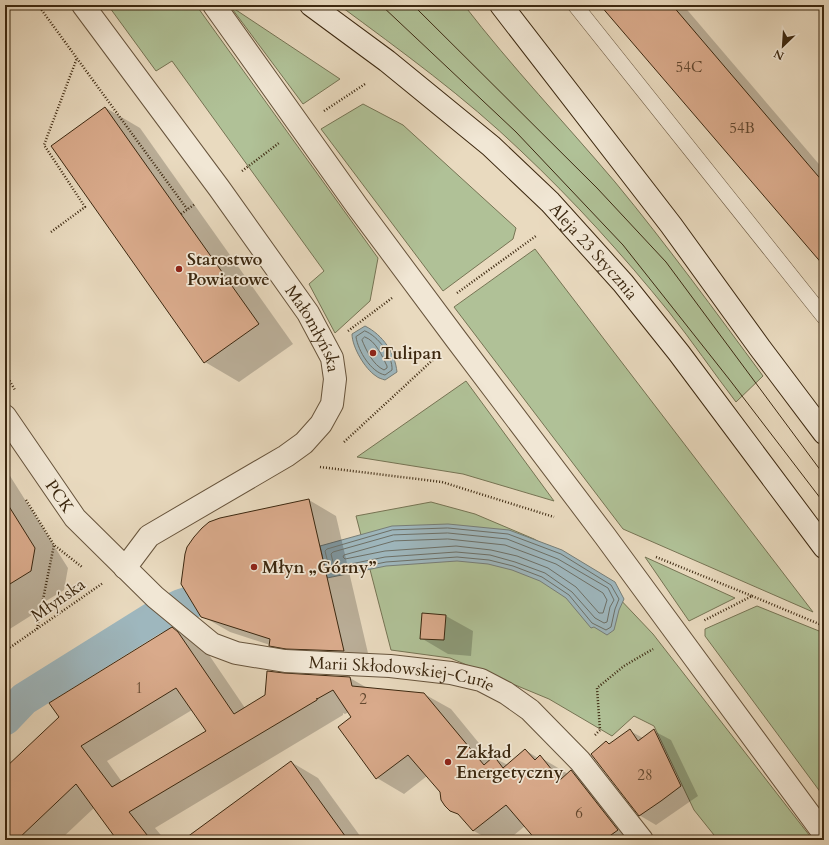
<svg xmlns="http://www.w3.org/2000/svg" width="829" height="845" viewBox="0 0 829 845" font-family="Cardo,serif">
  <rect width="100%" height="100%" fill="#e9dabf"/>
  <filter id="stains"><feTurbulence type="fractalNoise" baseFrequency=".005" numOctaves="4"/><feColorMatrix values="0 0 0 0 .2 0 0 0 0 .09 0 0 0 0 .02 0 0 0 .5 -.17"/></filter>
  <radialGradient id="worn" r=".72"><stop offset=".6" stop-color="#630" stop-opacity="0"/><stop offset="1" stop-color="#630" stop-opacity=".3"/></radialGradient>
  <g fill="#b0c197" stroke="#767454">
    <path d="M114,5h82l182,253 -8,43 -35,32 -26,-49 15,-13 -152,-210 -16,10 -46,-63z"/>
    <path d="M339,5h125c47,61 101,118 151,177 52,63 100,129 148,194l-27,26c-23,-30 -44,-61 -67,-90 -46,-57 -95,-111 -148,-161 -56,-54 -120,-100 -182,-146z"/>
    <path d="M230,6l110,73 -37,25z"/>
    <path d="M363,104l40,21 113,103 -3,11 -70,52 -122,-162z"/>
    <path d="M535,249l278,363 -190,-83 -169,-222z"/>
    <path d="M466,381l88,120 -91,-27 -106,-17z"/>
    <path d="M431,502l44,12 59,25 63,36 56,59 160,206h-95l-24,-30 -40,-84 -20,-10 -22,20 -63,-37 -99,-41 -59,-8 -35,-134z"/>
    <path d="M645,557l90,41 -46,23z"/>
    <path d="M757,606l67,27v164l-119,-161v-7z"/>
  </g>
  <g fill="#9eb7be" stroke="#777e78">
    <path d="M365,326c18,9 30,27 32,46l-12,8c-3,-1 -7,-2 -9,-4 -11,-7 -24,-29 -24,-42z"/>
    <path d="M448,524l61,6 53,20 53,32 9,17 -5,11 -5,20 -7,5 -13,-8 -3,1 -25,-30 -26,-17 -28,-11 -24,-6 -31,-3 -71,5 -59,12 -7,-32 72,-20z"/>
  </g>
  <g fill="#0003" fill-rule="evenodd">
    <path d="M602,5h81l141,165v96z"/>
    <path d="M759,5h10l-4,4z"/>
    <path d="M106,108l34,20 153,216 -54,38 -34,-20z"/>
    <path d="M5,468l63,100 -4,22 -23,14 2,4 -38,24z"/>
    <path d="M309,500l27,16 35,150 -74,-5 -27,-16 -40,-13 -28,-16z"/>
    <path d="M423,614l23,2 27,15 -2,25 -23,-2 -27,-16z"/>
    <path d="M172,629l27,15 6,5 40,59 105,-30 19,11 55,5 27,15 41,50 2,-1 14,7 17,-15 13,8 2,-1 28,17 4,-2 26,15 42,53h-104l-11,-14 -17,14h-18l-16,-9 -13,-15 -10,-6 -11,-18 -13,-16 -23,18 -27,-16 -38,-51 14,-10 -4,-5 -4,2 -2,-1v2l-188,113 10,12h-46l-24,-33 -35,33h-55v-70zM192,710l15,21 -85,51 -15,-21z"/>
    <path d="M630,731l13,7 11,-7 17,9 27,56 -42,29 -17,-10 -29,-70z"/>
    <path d="M291,762l27,16 45,62h-179z"/>
  </g>
  <g fill="none" stroke-linecap="round" stroke-linejoin="round">
    <g stroke="#6d7067" stroke-width="1">
      <path d="M365,331c13,5 28,25 27,39l-7,5c-14,-3 -27,-24 -29,-38z"/>
      <path d="M365,337c11,4 17,19 22,29v2l-3,2c-11,-5 -18,-20 -22,-30z"/>
      <path d="M448,528l60,6 53,20 50,31 8,14 -4,10 -4,18 -5,3 -14,-7 -23,-28 -27,-18 -29,-11 -24,-6 -32,-3 -71,5 -54,11 -2,-2 -5,-20 2,-2 65,-19z"/>
      <path d="M448,533l59,6 51,20 50,29 6,12 -4,7 -3,15 -3,1 -9,-5 -23,-26 -27,-19 -30,-11 -25,-7 -34,-3 -71,5 -49,10 -2,-1 -3,-12 2,-2 60,-17z"/>
      <path d="M448,539l57,6 51,19 47,29 4,7 -4,13h-4l-23,-26 -28,-19 -31,-12 -26,-6 -35,-4 -71,5 -40,8 -2,-2 1,-2 50,-14z"/>
    </g>
    <path stroke="#9eb7be" stroke-width="33" d="M5,719l19,-20 128,-80 30,-14 10,-3"/>
  </g>
  <g fill="#d9aa8b" stroke="#3c2810" fill-rule="evenodd">
    <path d="M600,5h72l152,178v83z"/>
    <path d="M105,107l154,217 -55,39 -153,-217z"/>
    <path d="M309,499l35,152 -58,-2 -17,-3 1,-7 -69,-22 -20,-33 4,-30 2,-7 7,-10 8,-9 7,-6 11,-4z"/>
    <path d="M5,500l30,48 -4,23 -26,16z"/>
    <path d="M422,613l24,2 -2,25 -24,-1z"/>
    <path d="M172,627l6,5 56,82 31,-19 2,-24 17,2 66,4 2,9 72,7 60,72 10,-9 9,12 22,-19 10,11 5,-5 20,25 11,-10 47,60 -14,10h-68l-30,-35 -33,26 -15,-17 -8,-3 -5,-5 -4,-6 -1,-8 -32,-37 -32,24 -38,-52 13,-10 -18,-27 -16,9v-1v2l-188,112 22,28h-34l-41,-56 -59,56h-12v-72l54,-51 -10,-14zM176,688l30,43 -94,56 -31,-41z"/>
    <path d="M630,729l8,12 16,-12 27,57 -20,15 -22,15 -48,-62 15,-13 3,3z"/>
    <path d="M291,761l57,79h-165z"/>
  </g>
  <g fill="none" stroke-linecap="round" stroke-linejoin="round">
    <g stroke="#67543c" stroke-width="16">
      <path id="lane" d="M575,5l249,312"/>
    </g>
    <g stroke="#67543c" stroke-width="24">
      <g id="street">
        <path id="s1" d="M83,5l136,183 89,125 24,45 3,21 -3,25 -11,20 -17,19 -18,13 -137,80 -24,32"/>
        <path d="M214,5l143,201 99,133 149,197 219,298"/>
        <path id="s2" d="M5,416l70,102 80,79 57,47 24,9 49,8 105,5 61,7 30,7 25,13 24,17 50,51 62,79"/>
      </g>
    </g>
    <g stroke="#3c2810" stroke-width="24">
      <g id="secondary">
        <path id="s3" d="M311,5l76,56 104,85 59,56 73,81 56,70 145,194"/>
        <path d="M501,5l170,220 89,123 64,85"/>
      </g>
    </g>
    <g stroke="#3c2810" stroke-width="2.5" stroke-dasharray="1 2" stroke-linecap="butt">
      <path d="M38,5l149,204"/>
      <path d="M324,111l41,-27"/>
      <path d="M242,171l37,-28"/>
      <path d="M181,214l14,-10"/>
      <path d="M51,232l34,-25 -41,-62 33,-87"/>
      <path d="M457,293l79,-57"/>
      <path d="M348,331l44,-33"/>
      <path d="M5,373l10,17"/>
      <path d="M344,442l92,-85"/>
      <path d="M320,467l122,15 112,35"/>
      <path d="M26,500l28,45 28,22"/>
      <path d="M656,557l96,39 -49,25"/>
      <path d="M752,596l72,30"/>
      <path d="M37,629l17,-84"/>
      <path d="M5,651l98,-68"/>
      <path d="M595,735l5,-5 -3,-42 27,-22 29,-17"/>
    </g>
    <use href="#lane" stroke="#f1e7d5" stroke-width="15"/>
    <use href="#street" stroke="#f1e7d5" stroke-width="22"/>
    <use href="#secondary" stroke="#f1e7d5" stroke-width="22"/>
    <g stroke="#3c2810" stroke-width="1">
      <path d="M381,5l135,127 107,113 106,134 95,124"/>
      <path d="M413,5l184,183 69,74 158,213"/>
    </g>
  </g>
  <g fill="#8f2418" stroke="#f1e7d5" stroke-width="1.5">
    <circle cx="179" cy="269" r="4"/>
    <circle cx="373" cy="353" r="4"/>
    <circle cx="254" cy="567" r="4"/>
    <circle cx="448" cy="762" r="4"/>
  </g>
  <g text-anchor="middle" dominant-baseline="central" stroke-width="3.5" stroke-linejoin="round" paint-order="stroke">
    <g font-size="15" fill="#63482f">
      <text x="689" y="67">54C</text>
      <text x="742" y="128">54B</text>
      <text x="139" y="688">1</text>
      <text x="363" y="699">2</text>
      <text x="645" y="775">28</text>
      <text x="579" y="813">6</text>
    </g>
    <g font-size="17" fill="#3c2810" stroke="#f1e7d5">
      <text stroke="none"><textPath href="#s3" startOffset="376">Aleja 23 Stycznia</textPath></text>
      <text stroke="none"><textPath href="#s1" startOffset="398">Małomłyńska</textPath></text>
      <text stroke="none"><textPath href="#s2" startOffset="97">PCK</textPath></text>
      <text transform="translate(58 600) rotate(-35)">Młyńska</text>
      <text stroke="none"><textPath href="#s2" startOffset="503">Marii Skłodowskiej-Curie</textPath></text>
    </g>
    <g font-size="17" font-weight="bold" fill="#3c2810" stroke="#f1e7d5" text-anchor="start">
      <text x="187" y="259">Starostwo<tspan x="187" dy="20">Powiatowe</tspan></text>
      <text x="381" y="353">Tulipan</text>
      <text x="262" y="567">Młyn „Górny”</text>
      <text x="456" y="752">Zakład<tspan x="456" dy="20">Energetyczny</tspan></text>
    </g>
  </g>
  <rect width="829" height="845" fill="none" stroke="#e9dabf" stroke-width="20"/>
  <rect x="6" y="6" width="817" height="833" fill="none" stroke="#3c2810" stroke-width="2"/>
  <rect x="10" y="10" width="809" height="825" fill="none" stroke="#3c2810"/>
  <g transform="translate(783 46) rotate(205)" stroke="#f1e7d5" stroke-width="3" paint-order="stroke">
  <path d="M0-3L7 15L0 10L-7 15Z" fill="#3c2810"/>
  <text y="-6" font-size="11" font-weight="bold" text-anchor="middle" fill="#3c2810">N</text>
  </g>
  <rect width="100%" height="100%" filter="url(#stains)"/>
  <rect width="100%" height="100%" fill="url(#worn)"/>
</svg>
